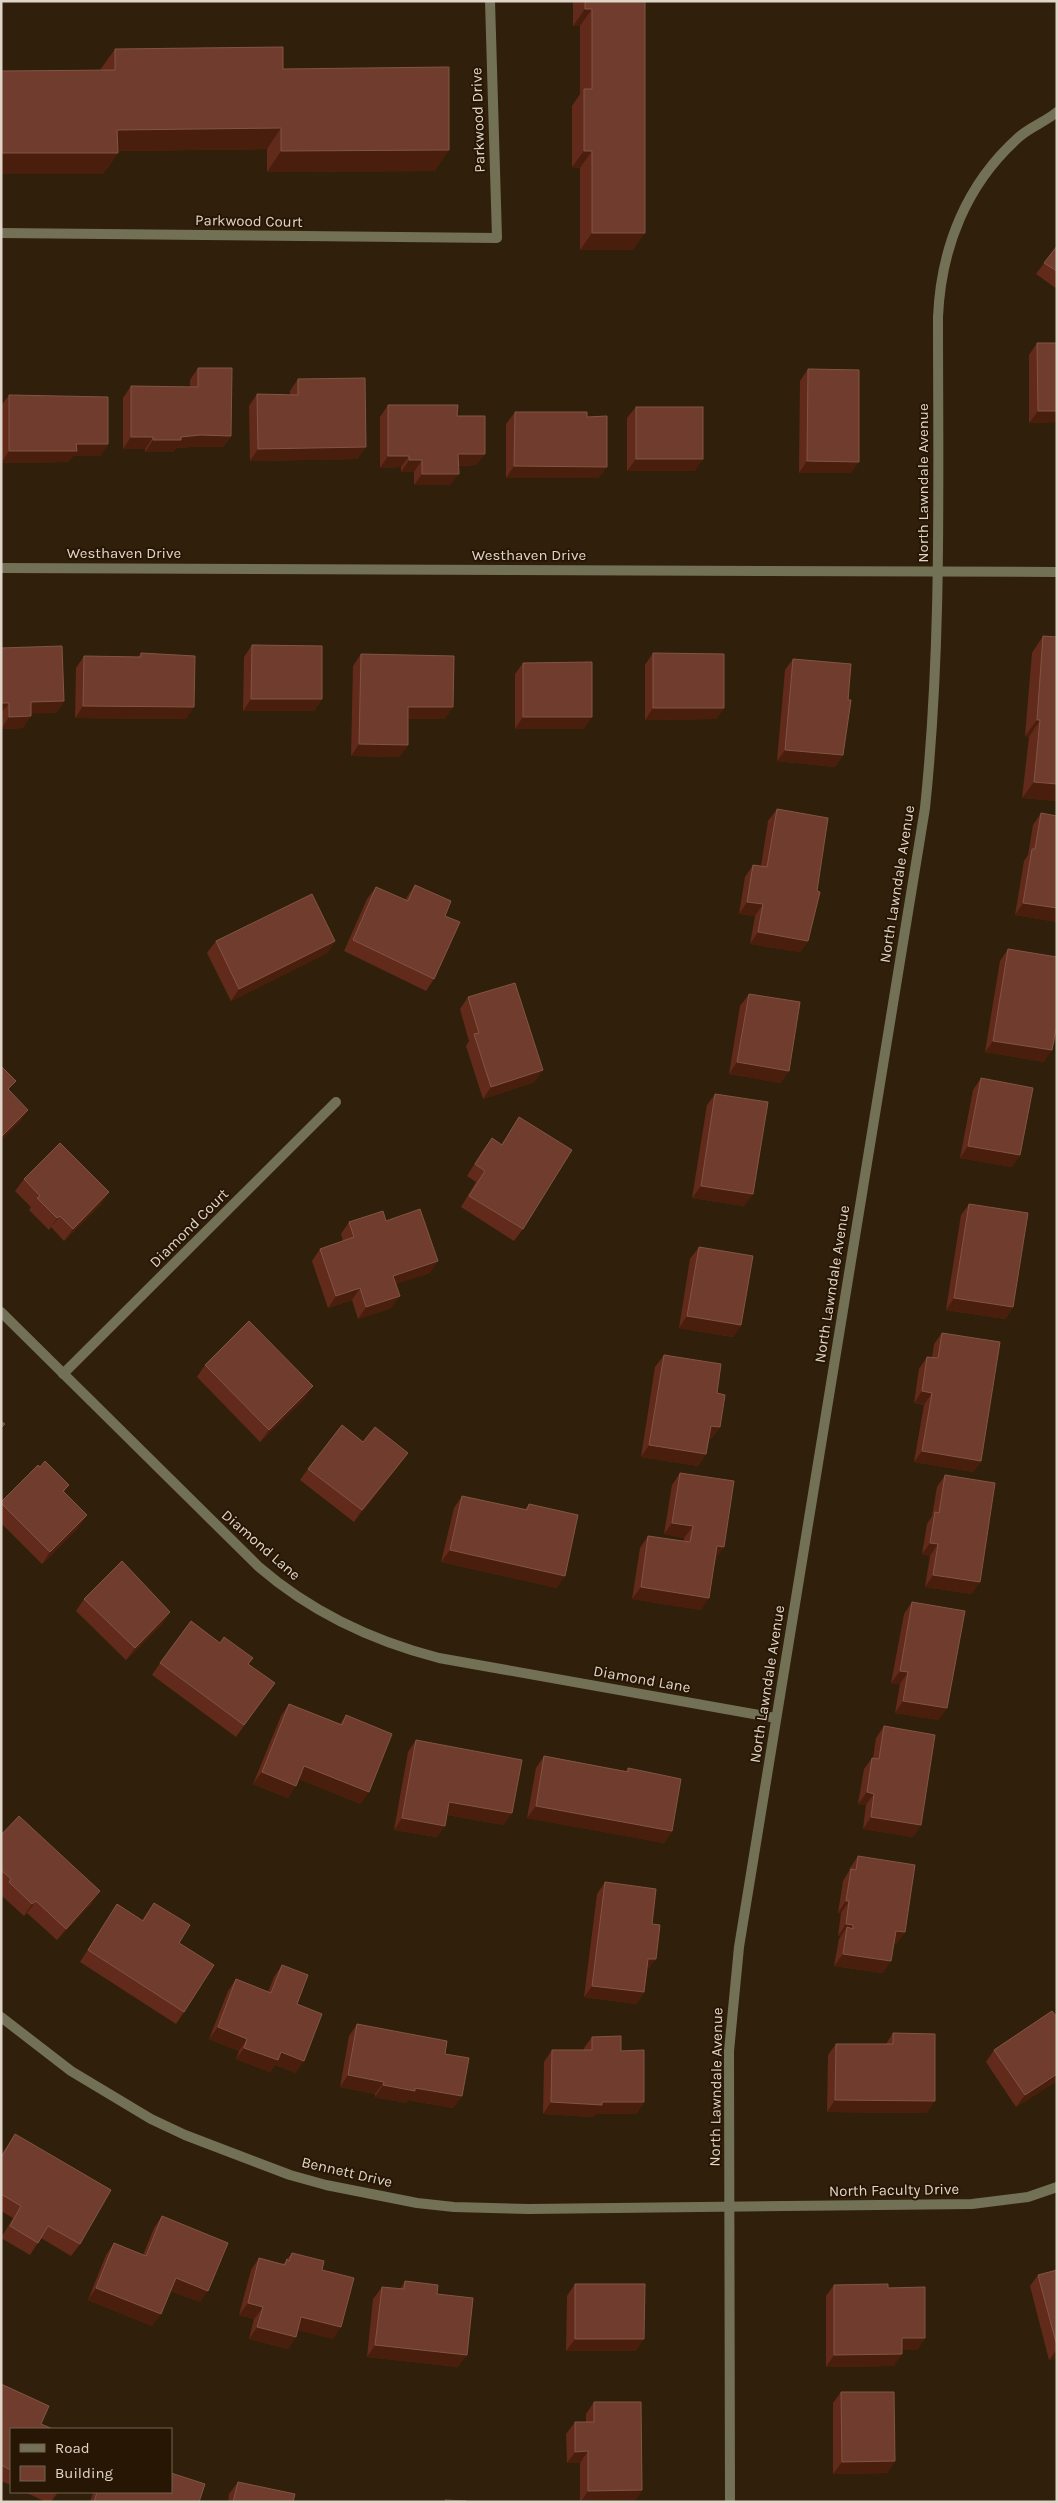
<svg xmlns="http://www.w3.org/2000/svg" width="1058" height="2503" viewBox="0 0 1058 2503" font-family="Karla,sans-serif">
  <rect width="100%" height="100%" fill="#30200b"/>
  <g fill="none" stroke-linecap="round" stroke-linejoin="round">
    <g stroke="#737155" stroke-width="10">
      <path d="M1,233l496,5 -7,-237"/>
      <path d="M1,568l1056,4"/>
      <path d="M1,1312l258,255c52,45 114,74 180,91l337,60"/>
      <path d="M63,1374l273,-272"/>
      <path d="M1,2017l70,54 80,48 34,16 105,40 36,10 91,18 37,4 75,2 443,-5 56,-7 29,-10"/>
      <path d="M730,2502l-1,-451 10,-104 186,-1139c17,-163 13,-327 13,-491 3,-69 28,-133 81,-180 11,-10 26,-15 38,-25"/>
    </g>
  </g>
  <g fill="#622a1a">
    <path d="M573,1h72l-12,249h-53v-82l-8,-1v-61l8,-12v-68h-7z"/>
    <path d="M115,49l168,20 152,102 -168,1v-23l-149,2v2l-15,21 -3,-104z"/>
    <path d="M1057,246v43l-21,-15z"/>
    <path d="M1037,343l20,79 -28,1v-68z"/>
    <path d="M198,368l33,68 -8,11h-31l-16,1 -3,4h-28v-3h-22v-51l8,-12 59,1v-7z"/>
    <path d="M808,369l43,104h-52l1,-92z"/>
    <path d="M298,379l68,68 -9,12 -107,2 -1,-55 8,-12 33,1v-4z"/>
    <path d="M9,395l99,49 -8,12h-27l-5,6 -67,1v-57z"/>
    <path d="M388,405l69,11 28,38 -9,11 -18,1 -8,19h-36v-13h-13v-5l-21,1v-51z"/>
    <path d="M636,407l59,64h-68v-53z"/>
    <path d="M515,412l72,5 20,50 -9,11h-92v-54z"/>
    <path d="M1043,636l14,165 -35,-3 7,-61 -4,-1 7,-83z"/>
    <path d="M252,645l70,54 -8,12h-71l1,-54z"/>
    <path d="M1,648l63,53 -8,12h-25l-8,15 -22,1z"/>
    <path d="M141,653l45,66 -111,-1 1,-50 8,-12 54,1z"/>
    <path d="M653,653l71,55 -8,11 -71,1v-55z"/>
    <path d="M361,654l84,65h-37v26l-9,12 -48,-1 2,-90z"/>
    <path d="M793,659l50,96 -8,12 -58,-6 8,-91z"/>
    <path d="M523,663l61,66h-69v-55z"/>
    <path d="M777,809l31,132 -8,11 -50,-8 5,-28 -16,-2 6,-37 8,-12 8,1 7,-45z"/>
    <path d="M1041,813l16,109 -42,-7 9,-54 4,-6 5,-30z"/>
    <path d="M415,885l30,31 -11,63 -8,12 -82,-40 23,-52 9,-12 29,13z"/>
    <path d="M216,941h119l-8,12 -96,48 -24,-48z"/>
    <path d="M1008,949l46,93 -10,20 -59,-10 15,-91z"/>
    <path d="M749,994l32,89 -52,-9 11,-68z"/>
    <path d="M468,997l75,73 -9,12 -51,17 -17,-53 3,-5 -9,-32z"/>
    <path d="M981,1078l39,77 -8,12 -52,-9 13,-68z"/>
    <path d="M715,1094l29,112 -52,-8 15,-93z"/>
    <path d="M519,1117l4,112 -9,12 -53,-34 15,-25 -9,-6 16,-26 9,-12 9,7z"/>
    <path d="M24,1179l85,13 -8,12 -37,37 -13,-14 -2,3 -20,-20 2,-3 -16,-16z"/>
    <path d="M969,1204l44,103 -8,12 -59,-9 15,-95z"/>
    <path d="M386,1221l44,52 -35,11 -4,24 -33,11 -6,-19 -24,8 -16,-47 8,-12 23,-8 -2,-7 8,-12z"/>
    <path d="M699,1247l42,78 -8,12 -54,-9 11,-69z"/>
    <path d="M942,1333l39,128 -8,11 -59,-10 10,-57 -10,-2 5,-34 8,-12h5l2,-13z"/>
    <path d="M664,1355l53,38 3,34 -9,12h-2l-3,15 -8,12 -57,-9 14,-90z"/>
    <path d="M205,1365l100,33 -45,44 -63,-65z"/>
    <path d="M363,1442l45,11 -8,11 -46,58 -54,-42 8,-11z"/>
    <path d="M680,1473l36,85 -15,52 -69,-11 8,-51 8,-12 36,5v-3l-20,-4 8,-49z"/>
    <path d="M945,1475l27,119 -47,-7 5,-31 -8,-2 5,-30 5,-8 5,-29z"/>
    <path d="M69,1485l-5,7 15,35 -37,37 -41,-41v-21z"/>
    <path d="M462,1496l63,13 4,-5 28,84 -116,-26 13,-54z"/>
    <path d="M84,1599l86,13 -8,12 -36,36 -50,-49z"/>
    <path d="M912,1602l27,118 -44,-7 5,-29 -9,-1 13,-69z"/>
    <path d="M220,1643l28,21 18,31 -30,42 -84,-62 8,-12z"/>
    <path d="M289,1704l51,20 6,-9 15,89 -62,-25 -11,19 -35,-14 28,-68z"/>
    <path d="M884,1726l37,99 -8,12 -50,-8 3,-24 -8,-1 6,-35 8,-11h1l3,-20z"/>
    <path d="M416,1740l88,85 -57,-10 -10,22 -43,-7 14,-78z"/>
    <path d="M544,1756l82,15 2,-3 44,63 -8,12 -137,-25 9,-50z"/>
    <path d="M1,1835l91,68 -35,37 -30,-27 -3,3 -23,-21v-2l2,-2 -2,-1z"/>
    <path d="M858,1856l47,76 -9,12h-2l-11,29 -49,-7 5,-27 2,-3h-3l3,-23h-3l5,-32 6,-10 1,-3z"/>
    <path d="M605,1882l47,42 -5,47 -3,21 -8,12 -52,-7 13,-103z"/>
    <path d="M154,1903l25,40 5,69 -8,12 -96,-62 37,-58 25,16z"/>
    <path d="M282,1965l15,39 -1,69 -21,-8 -5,7 -34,-13 3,-8 -30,-12 19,-48 8,-12 32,13 6,-15z"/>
    <path d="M357,2024l88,30 17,42 -9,12 -45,-8 -2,3 -31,-6v-3l-35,-7 9,-51z"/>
    <path d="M893,2033l34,80 -100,-1 1,-57 8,-11h50z"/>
    <path d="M592,2037l29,14 23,51 -8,12h-40l-2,3 -51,-3 1,-52 8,-12h32v-2z"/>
    <path d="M994,2050l63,31 -41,26 -30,-45z"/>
    <path d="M15,2134l65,110 -9,12 -30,-18 -11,17 -29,-17 12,-20 -12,-7v-56z"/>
    <path d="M162,2216l38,86 -30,-11 -18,35 -64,-26 18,-45 8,-12 29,12 11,-27z"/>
    <path d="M292,2253l30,17 11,69 -35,-9 -2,7 -8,12 -39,-10 5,-20 -15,-4 12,-45 8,-12 24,6z"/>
    <path d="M1057,2270v88l-8,2 -19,-74 8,-11z"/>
    <path d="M405,2281l32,13 21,73 -91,-10 6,-58 9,-12 18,2z"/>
    <path d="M575,2284l61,67h-70l1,-55z"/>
    <path d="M834,2285l54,3 37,50 -8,12 -15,-1 -8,17 -68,1v-71z"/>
    <path d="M1,2384l40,40 -30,5v56l-10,-4z"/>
    <path d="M841,2392l54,69 -8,12 -54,1v-71z"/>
    <path d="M594,2402l48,88 -8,12h-54v-39h-13l-1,-29 9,-12h11v-8z"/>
    <path d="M238,2482l55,20h-65l1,-8z"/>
    <path d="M25,2492h33l-7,10h-5z"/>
    <path d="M93,2492h78l28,10h-109z"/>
  </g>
  <g fill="#491e0c">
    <path d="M585,9h7l-12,17h-7z"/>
    <path d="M281,128l-14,21 -164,2 14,-21z"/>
    <path d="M449,150l-14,21 -168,1 14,-21z"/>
    <path d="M584,151h8l-12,17 -8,-1z"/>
    <path d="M1,153h117l-15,21h-102z"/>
    <path d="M592,233h53l-12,17h-53z"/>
    <path d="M1038,411h19v11l-28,1z"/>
    <path d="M200,435l31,1 -8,11h-31l-16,1 -3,4h-28l8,-12z"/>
    <path d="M131,437h22l-8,12h-22z"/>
    <path d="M76,444h32l-8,12h-27l-5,6 -67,1 8,-12z"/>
    <path d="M366,447l-9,12 -107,2 8,-12z"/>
    <path d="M458,454h27l-9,11 -26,1z"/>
    <path d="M388,456h21l-8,11 -21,1z"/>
    <path d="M636,459h67l-8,12h-68z"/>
    <path d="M409,460h13l-8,12h-13z"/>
    <path d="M807,461l52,1 -8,11h-52z"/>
    <path d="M514,466l93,1 -9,11h-92z"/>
    <path d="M422,474h37l-9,11h-36z"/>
    <path d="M251,699h71l-8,12h-71z"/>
    <path d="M64,701l-8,12 -33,1 8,-12z"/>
    <path d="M1,703h8l-8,10z"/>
    <path d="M83,706l111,1 -8,12 -111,-1z"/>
    <path d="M408,707h45l-8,12h-45z"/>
    <path d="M653,708h71l-8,11 -71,1z"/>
    <path d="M31,716l-8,12 -22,1 8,-12z"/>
    <path d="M523,717h69l-8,12h-69z"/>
    <path d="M1037,720h3l-11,17 -4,-1z"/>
    <path d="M359,744l49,1 -9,12 -48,-1z"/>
    <path d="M785,750l58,5 -8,12 -58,-6z"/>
    <path d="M1034,782l23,2v17l-35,-3z"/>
    <path d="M747,902l16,2 -8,12 -16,-2z"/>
    <path d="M1023,903l34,5v14l-42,-7z"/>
    <path d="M758,932l50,9 -8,11 -50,-8z"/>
    <path d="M335,941l-8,12 -96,48 8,-12z"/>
    <path d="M1056,1029l1,1v13l-9,-2z"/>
    <path d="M993,1041l59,9 -8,12 -59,-10z"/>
    <path d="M737,1062l52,9 -8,12 -52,-9z"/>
    <path d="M543,1070l-9,12 -51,17 8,-12z"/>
    <path d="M28,1110l-8,12 -19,19v-4z"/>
    <path d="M968,1146l52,9 -8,12 -52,-9z"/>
    <path d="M701,1186l52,8 -9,12 -52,-8z"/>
    <path d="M109,1192l-8,12 -37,37 9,-12z"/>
    <path d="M60,1216l-9,11 -2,3 8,-12z"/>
    <path d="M438,1261l-8,12 -46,15 9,-12z"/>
    <path d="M360,1288l-8,12 -24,8 8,-12z"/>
    <path d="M400,1296l-9,12 -33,11 8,-12z"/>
    <path d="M954,1298l59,9 -8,12 -59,-9z"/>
    <path d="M687,1316l54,9 -8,12 -54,-9z"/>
    <path d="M313,1386l-8,12 -45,44 9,-12z"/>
    <path d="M922,1391l10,2 -8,12 -10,-2z"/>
    <path d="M711,1426l9,1 -9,12 -9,-1z"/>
    <path d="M649,1445l57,9 -8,12 -57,-9z"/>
    <path d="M922,1451l59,10 -8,11 -59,-10z"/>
    <path d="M408,1453l-8,11 -46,58 8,-12z"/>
    <path d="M87,1515l-8,12 -37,37 8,-12z"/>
    <path d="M672,1523l21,3 -9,12 -20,-4z"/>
    <path d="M930,1543l8,1 -8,12 -8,-2z"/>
    <path d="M717,1546l7,1 -8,11h-7z"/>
    <path d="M450,1550l115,26 -8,12 -116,-26z"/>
    <path d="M933,1575l47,7 -8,12 -47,-7z"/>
    <path d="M641,1587l68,11 -8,12 -69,-11z"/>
    <path d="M170,1612l-8,12 -36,36 9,-12z"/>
    <path d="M900,1671l8,1 -8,12 -9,-1z"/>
    <path d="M903,1701l44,7 -8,12 -44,-7z"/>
    <path d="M304,1766l65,26 -8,12 -65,-26z"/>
    <path d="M262,1772l34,14 -8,12 -35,-14z"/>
    <path d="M867,1792l7,2 -8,11 -8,-1z"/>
    <path d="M449,1802l63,11 -8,12 -63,-11z"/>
    <path d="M536,1806l136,25 -8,12 -137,-25z"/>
    <path d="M871,1817l50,8 -8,12 -50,-8z"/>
    <path d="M402,1818l43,8 -8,11 -43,-7z"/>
    <path d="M100,1891l-8,12 -35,37 9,-11z"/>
    <path d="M36,1901l-9,12 -3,3 8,-12z"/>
    <path d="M846,1901h3l-8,12h-3z"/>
    <path d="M846,1924l7,1 -7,11 1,-9 -6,9h-3z"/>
    <path d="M896,1931l9,1 -9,12 -9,-1z"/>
    <path d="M843,1954l48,7 -8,12 -49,-7z"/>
    <path d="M648,1959h8l-9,12h-7z"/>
    <path d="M592,1986l52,6 -8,12 -52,-7z"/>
    <path d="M218,2027l29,12 -8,12 -30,-12z"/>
    <path d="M244,2048l37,4 23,9 -8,12 -21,-8 -5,7 -34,-13z"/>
    <path d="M1057,2074v7l-41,26 9,-12z"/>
    <path d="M348,2075l36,7 -9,12 -35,-7z"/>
    <path d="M383,2085l32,3 47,8 -9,12 -45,-8 -2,3 -31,-6z"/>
    <path d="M835,2100l100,1 -8,12 -100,-1z"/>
    <path d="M551,2102h93l-8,12h-40l-2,3 -51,-3z"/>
    <path d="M176,2278l32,13 -8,11 -33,-12z"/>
    <path d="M96,2288l65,26 -9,12 -64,-26z"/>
    <path d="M248,2303l15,4 -9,12 -15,-4z"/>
    <path d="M301,2317l40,10 -8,12 -40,-10z"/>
    <path d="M257,2327l39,10 -8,12 -39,-10z"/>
    <path d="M902,2338h23l-8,12 -23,-1z"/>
    <path d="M575,2339h69l-8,12h-70z"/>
    <path d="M375,2345l92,10 -9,12 -91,-10z"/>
    <path d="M1057,2349v9l-8,2z"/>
    <path d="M902,2354l-8,12 -68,1 8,-12z"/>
    <path d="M588,2451l-8,12h-13l8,-11z"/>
    <path d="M895,2461l-8,12 -54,1 9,-12z"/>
    <path d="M642,2490l-8,12h-53l7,-11z"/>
  </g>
  <g fill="#703c2d" stroke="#825445">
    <path d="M585,1h60v232h-53v-82h-8v-62h8v-80h-7z"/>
    <path d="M283,47v22l166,-2v83l-168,1v-23l-164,2 1,23h-117v-82l114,-1v-21z"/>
    <path d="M1057,246v25l-13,-8z"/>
    <path d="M1037,343h20v68h-19z"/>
    <path d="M198,368h34l-1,68 -31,-1 -19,2v3h-28v-3h-22v-51l67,1z"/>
    <path d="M808,369l51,1v92l-52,-1z"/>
    <path d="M365,378l1,69 -108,2 -1,-55 41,1v-16z"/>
    <path d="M9,395l99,2v47h-32l1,7h-68z"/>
    <path d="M388,405h70l-1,11h28v38h-27l1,20h-37v-14h-13v-4h-21z"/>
    <rect x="636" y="407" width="67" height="52"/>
    <path d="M515,412h72v5l20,-1v51l-93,-1z"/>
    <path d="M1043,636l14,1v147l-23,-2 6,-62h-3z"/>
    <path d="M252,645l70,1v53h-71z"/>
    <path d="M62,646l2,55 -33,1v14l-22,1v-14h-8v-55z"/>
    <path d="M141,653l54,3 -1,51 -111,-1 1,-50 57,1z"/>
    <path d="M653,653l71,1v54h-71z"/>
    <path d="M361,654l93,2 -1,51h-45v38l-49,-1z"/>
    <path d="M793,659l58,5 -3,36h3l-8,55 -58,-5z"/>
    <path d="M592,662v55h-69v-54z"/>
    <path d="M777,809l51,9 -11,73 3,1 -12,49 -50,-9 5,-28 -16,-2 6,-37 14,2z"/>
    <path d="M1041,813l16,3v92l-34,-5 9,-54h3z"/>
    <path d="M415,885l36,16 -6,15 15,6 -26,57 -81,-39 23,-53 32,14z"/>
    <path d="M312,894l23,47 -96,48 -23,-48z"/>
    <path d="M1008,949l49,8v73l-1,-1 -4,21 -59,-9z"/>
    <path d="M515,983l28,87 -52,17 -17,-53 5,-1 -11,-36z"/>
    <path d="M749,994l51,8 -11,69 -52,-9z"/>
    <path d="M1,1066l15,15 -8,8 20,21 -27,27z"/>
    <path d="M981,1078l52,10 -13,67 -52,-9z"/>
    <path d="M715,1094l53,8 -15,92 -52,-8z"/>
    <path d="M519,1117l53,33 -49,79 -54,-33 16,-25 -10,-7 17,-26 10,7z"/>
    <path d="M60,1143l49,49 -36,37 -13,-13 -3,2 -20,-20 3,-2 -16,-17z"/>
    <path d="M969,1204l59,9 -15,94 -59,-9z"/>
    <path d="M420,1209l18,52 -45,15 7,20 -34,11 -6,-19 -24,8 -16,-47 34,-12 -5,-15 34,-11 3,10z"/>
    <path d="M699,1247l54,9 -12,69 -54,-9z"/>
    <path d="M249,1321l64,65 -44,44 -64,-65z"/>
    <path d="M942,1333l58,9 -19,119 -59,-10 10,-58 -10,-2 5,-34 11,1z"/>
    <path d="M664,1355l57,9 -4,29 8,2 -5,32 -9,-1 -5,28 -57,-9z"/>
    <path d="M1,1421l4,3 -4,4z"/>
    <path d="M342,1425l21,17 12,-15 33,26 -46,57 -54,-41z"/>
    <path d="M45,1461l24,24 -6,6 24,24 -37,37 -49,-49v-1l37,-37 2,2z"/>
    <path d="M680,1473l54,8 -10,66 -7,-1 -8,52 -68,-11 7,-51 42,6 3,-16 -21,-3z"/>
    <path d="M945,1475l50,8 -15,99 -47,-7 5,-31 -8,-1 5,-31 4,1z"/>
    <path d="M462,1496l65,14 2,-6 49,11 -13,61 -115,-26z"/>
    <path d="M122,1561l48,51 -35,36 -51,-49z"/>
    <path d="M912,1602l53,9 -18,97 -44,-7 5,-29 -8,-1z"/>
    <path d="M191,1621l29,22 4,-6 29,21 -5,6 27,19 -31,42 -84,-62z"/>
    <path d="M289,1704l53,21 4,-10 46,19 -23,58 -65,-26 -8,20 -34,-14z"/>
    <path d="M884,1726l51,9 -14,90 -50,-8 3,-23 -7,-2 5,-34 7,1z"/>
    <path d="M416,1740l106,20 -10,53 -63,-11 -4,24 -43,-8z"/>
    <path d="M544,1756l84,16v-4l53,11 -9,52 -136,-25z"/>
    <path d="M19,1816l81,75 -34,38 -30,-28 -4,3 -23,-22 2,-3 -10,-9v-35z"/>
    <path d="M858,1856l57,9 -10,67 -9,-1 -5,30 -48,-7 4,-27 6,2v-4l-7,-1 3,-23h-3l5,-32 5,1z"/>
    <path d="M605,1882l51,7 -4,35 8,1 -4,34h-8l-4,33 -52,-6z"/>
    <path d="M154,1903l36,22 -11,18 35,22 -30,47 -96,-62 29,-46 26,17z"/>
    <path d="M282,1965l26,10 -11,29 25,10 -18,47 -23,-9 -3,8 -34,-12 3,-9 -29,-12 18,-48 35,14z"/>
    <path d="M1052,2011l5,6v57l-32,21 -31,-45z"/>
    <path d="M357,2024l90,17 -2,13 24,4 -7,38 -47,-8v3l-32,-6 1,-3 -36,-7z"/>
    <path d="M893,2033l42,1v67l-100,-1 1,-56h57z"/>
    <path d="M621,2036v15l23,-1v52h-42v3l-51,-3 1,-52h40v-13z"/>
    <path d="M15,2134l96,56 -31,54 -32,-18 -10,17 -28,-17 11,-20 -20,-12v-36z"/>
    <path d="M162,2216l66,27 -20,48 -32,-13 -15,36 -65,-26 18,-45 32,13z"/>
    <path d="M292,2253l32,8 -2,9 32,8 -13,49 -40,-10 -5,20 -39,-10 6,-20 -15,-4 11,-45 26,7 2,-6 2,2z"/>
    <path d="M1057,2270v76l-19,-71z"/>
    <path d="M405,2281l33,4 -1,9 36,4 -6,57 -92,-10 7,-58 22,2z"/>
    <path d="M575,2284h70l-1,55h-69z"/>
    <path d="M888,2284v4l37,-1v51h-23v16l-68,1v-70z"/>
    <path d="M1,2384l48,22 -8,18 12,5h-42v41l-10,-5z"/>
    <path d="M841,2392h53l1,69 -53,1z"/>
    <path d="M594,2402h47l1,88 -54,1v-40l-13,1v-30h19z"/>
    <path d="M171,2473l34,11 -6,18h-105l3,-10h74z"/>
    <path d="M238,2482l57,12 -2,8h-60z"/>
    <path d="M445,2500l21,1 -21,1z"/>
  </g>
  <g text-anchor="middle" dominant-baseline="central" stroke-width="4" stroke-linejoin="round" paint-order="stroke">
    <g font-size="15" fill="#e0d5c9" stroke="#261603">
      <text transform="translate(478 120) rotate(-92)">Parkwood Drive</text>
      <text transform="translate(249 221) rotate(1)">Parkwood Court</text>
      <text transform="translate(923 483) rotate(-90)">North Lawndale Avenue</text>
      <text x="124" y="553">Westhaven Drive</text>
      <text x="529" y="555">Westhaven Drive</text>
      <text transform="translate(897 884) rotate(-81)">North Lawndale Avenue</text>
      <text transform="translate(189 1228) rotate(-45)">Diamond Court</text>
      <text transform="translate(832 1284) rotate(-81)">North Lawndale Avenue</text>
      <text transform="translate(261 1545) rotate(41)">Diamond Lane</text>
      <text transform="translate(642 1679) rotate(10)">Diamond Lane</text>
      <text transform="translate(767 1684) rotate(-81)">North Lawndale Avenue</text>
      <text transform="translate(716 2087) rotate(-89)">North Lawndale Avenue</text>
      <text transform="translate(347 2172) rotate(13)">Bennett Drive</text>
      <text transform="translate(894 2190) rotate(-1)">North Faculty Drive</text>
    </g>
  </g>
  <rect width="1058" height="2503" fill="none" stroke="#e0d5c9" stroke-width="5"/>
  <rect x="10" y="2428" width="162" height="65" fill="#261603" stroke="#706252"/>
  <rect x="20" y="2444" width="25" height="8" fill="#737155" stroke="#706252"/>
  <text x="55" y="2453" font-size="15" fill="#e0d5c9">Road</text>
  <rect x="20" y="2466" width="25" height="15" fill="#703c2d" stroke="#706252"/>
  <text x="55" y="2478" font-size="15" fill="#e0d5c9">Building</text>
</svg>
